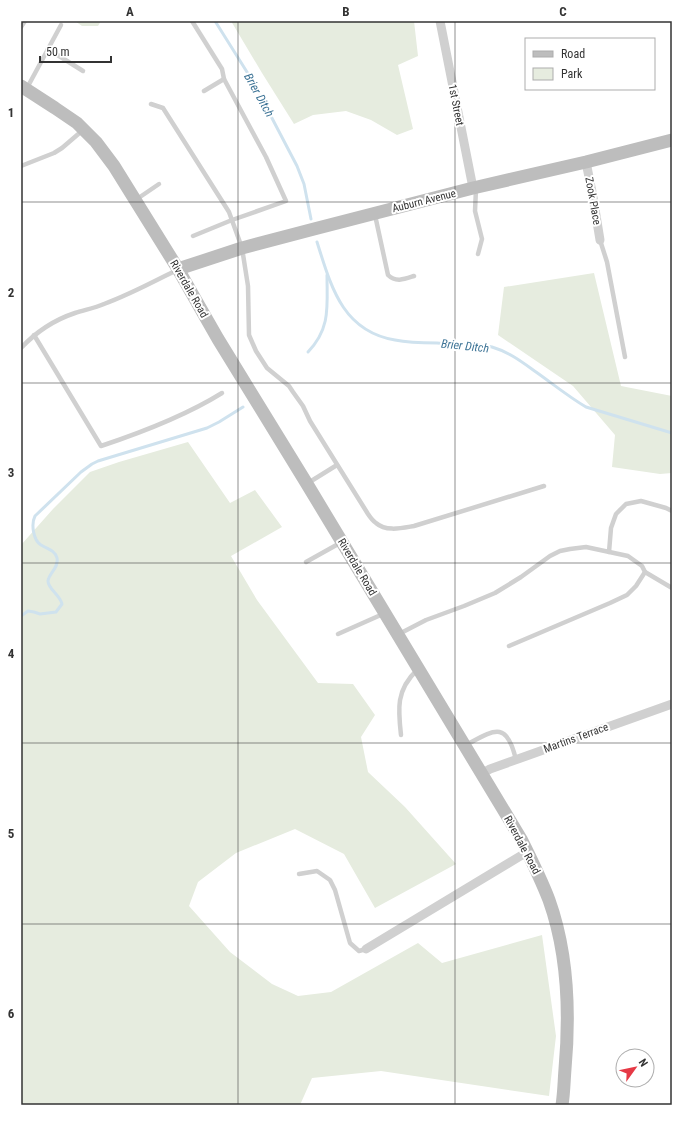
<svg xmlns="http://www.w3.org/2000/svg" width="693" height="1126" viewBox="0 0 693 1126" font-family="'Roboto Condensed',sans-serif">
  <rect width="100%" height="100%" fill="#fff"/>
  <g fill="#e6ecdf">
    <path d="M75,21h26l-3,5h-16z"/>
    <path d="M231,21h183l4,35 -20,9 15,64 -16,6 -26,-15 -25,-9 -33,4 -19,9 -32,-51z"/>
    <path d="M594,273l27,113 51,10v77l-12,1 -48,-7 3,-32 -42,-49 -75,-51 6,-48z"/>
    <path d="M188,442l42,61 25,-13 27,37 -51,29 26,44 61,83 35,1 22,31 -14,22 7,35 37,35 51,57 -81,44 -31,-54 -49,-25 -59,24 -38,29 -9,24 41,46 42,32 26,12 33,-4 87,-49 24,20 100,-28 14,101 -7,60 -168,-25 -69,7 -12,27h-279v-560l32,-36 37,-37 29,-10z"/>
  </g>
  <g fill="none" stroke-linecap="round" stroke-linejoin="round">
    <g stroke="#cfe2ee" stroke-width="3">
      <path d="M215,21l37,59 45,86 7,18 7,35"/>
      <path d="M317,242c14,44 25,89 78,98 14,3 28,3 42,3 18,1 37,0 55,4 17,5 30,15 44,25 17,12 33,25 50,35l86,26"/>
      <path d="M308,352c23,-24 19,-46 19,-77"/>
      <path d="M21,616l7,-5 6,1 6,2 16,-2 6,-8c-2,-9 -14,-15 -14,-23 1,-8 11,-13 9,-23 -2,-8 -10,-9 -16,-13 -8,-5 -10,-21 -6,-29l46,-44 11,-8 6,-3 109,-33 12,-6 24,-15"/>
    </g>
    <g stroke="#d0d0d0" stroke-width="4.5">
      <path d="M192,21l30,48 2,10"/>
      <path d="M21,27l4,-6"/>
      <path d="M48,49l35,22"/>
      <path d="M27,88l34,-63"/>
      <path d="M151,104l12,4 66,104 13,36 6,38 1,49 7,16 11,17 22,18 4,6 10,14 7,15 58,93c2,3 5,7 8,9 10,9 26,5 38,3l130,-40"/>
      <path d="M21,166l33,-13 8,-5 21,-18"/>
      <path d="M476,189l-1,22 7,28 -4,15"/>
      <path d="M137,199l22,-15"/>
      <path d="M375,215l13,60c8,8 17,4 26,1"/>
      <path d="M193,236l39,-16 54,-19 -20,-44 -42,-78 -20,12"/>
      <path d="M600,240l7,22 18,95"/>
      <path d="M34,335l67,111c42,-14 84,-30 121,-53"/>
      <path d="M21,348c15,-16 33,-28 54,-35 9,-3 20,-5 29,-9 25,-9 49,-22 73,-34"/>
      <path d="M308,483l29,-18"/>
      <path d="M609,552l2,-24 5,-14 10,-10 15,-3 25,7 6,3"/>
      <path d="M306,562l34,-19"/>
      <path d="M645,572l27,16"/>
      <path d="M338,634l45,-20"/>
      <path d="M399,634l27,-14 38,-14 31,-13 26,-16 29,-21 10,-5 10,-2 16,-2 42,9 14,10 3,6 -9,14 -9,9 -17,8 -101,43"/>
      <path d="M401,735c-3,-26 -5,-45 16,-65"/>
      <path d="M466,745c28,-15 41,-25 50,15"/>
      <path d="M299,874l18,-3 13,9 5,10 15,53 9,8 7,-2"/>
    </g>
    <g stroke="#d0d0d0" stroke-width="9">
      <path d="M440,21l33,167"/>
      <path d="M586,162l7,35 7,43"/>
      <path d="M481,774l9,-5 182,-65"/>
      <path d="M366,949l161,-97"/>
    </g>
    <g stroke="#bdbdbd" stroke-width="13">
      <path d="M21,86l34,22 22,15 19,19 18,24 64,103 40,70 89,145 214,355c10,20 20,40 28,61 19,53 21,113 16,169 -1,12 -1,24 -3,36"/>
      <path d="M178,269l64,-21 72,-19 159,-41 113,-26 86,-22"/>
    </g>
  </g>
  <path fill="none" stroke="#333" stroke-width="1" stroke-opacity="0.55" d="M238,21v1084M455,21v1084M21,202h651M21,383h651M21,563h651M21,743h651M21,924h651"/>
  <g text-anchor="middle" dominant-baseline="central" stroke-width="4" stroke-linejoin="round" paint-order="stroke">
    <g font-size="11" fill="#333" stroke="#fff">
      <text transform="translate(456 105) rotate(79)">1st Street</text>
      <text transform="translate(424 201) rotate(-14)">Auburn Avenue</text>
      <text transform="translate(593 201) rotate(80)">Zook Place</text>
      <text transform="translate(189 289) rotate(60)">Riverdale Road</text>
      <text transform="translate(357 567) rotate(59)">Riverdale Road</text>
      <text transform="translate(576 738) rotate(-20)">Martins Terrace</text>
      <text transform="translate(522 845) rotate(62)">Riverdale Road</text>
    </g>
    <g font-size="12" font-style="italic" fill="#3f7597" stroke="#fff">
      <text transform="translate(259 95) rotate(61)">Brier Ditch</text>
      <text transform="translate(465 346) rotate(6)">Brier Ditch</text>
    </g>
  </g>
  <rect width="693" height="1126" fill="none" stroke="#ffffff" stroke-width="44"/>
  <rect x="525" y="38" width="130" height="52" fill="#ffffff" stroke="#adadad"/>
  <rect x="533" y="51" width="20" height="6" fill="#bdbdbd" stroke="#adadad"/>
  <text x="561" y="58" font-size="12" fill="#333333">Road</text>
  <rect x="533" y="68" width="20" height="12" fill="#e6ecdf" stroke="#adadad"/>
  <text x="561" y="78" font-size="12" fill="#333333">Park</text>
  <g transform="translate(635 1068) rotate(57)"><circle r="19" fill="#ffffff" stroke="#adadad"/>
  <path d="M0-3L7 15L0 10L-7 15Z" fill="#e63946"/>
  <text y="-6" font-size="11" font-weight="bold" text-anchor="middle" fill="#333333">N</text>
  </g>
  <path d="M40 56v6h71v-6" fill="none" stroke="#333333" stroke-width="2"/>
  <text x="46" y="56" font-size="12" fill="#333333" stroke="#ffffff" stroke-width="3" paint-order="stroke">50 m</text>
  <rect x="22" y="22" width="649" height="1082" fill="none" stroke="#333" stroke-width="1.5"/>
  <g font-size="13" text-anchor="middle" font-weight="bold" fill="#333">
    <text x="130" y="16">A</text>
    <text x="346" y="16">B</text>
    <text x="563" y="16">C</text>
    <text x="11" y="117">1</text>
    <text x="11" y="297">2</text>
    <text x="11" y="477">3</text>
    <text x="11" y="658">4</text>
    <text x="11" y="838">5</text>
    <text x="11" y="1018">6</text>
  </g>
</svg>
